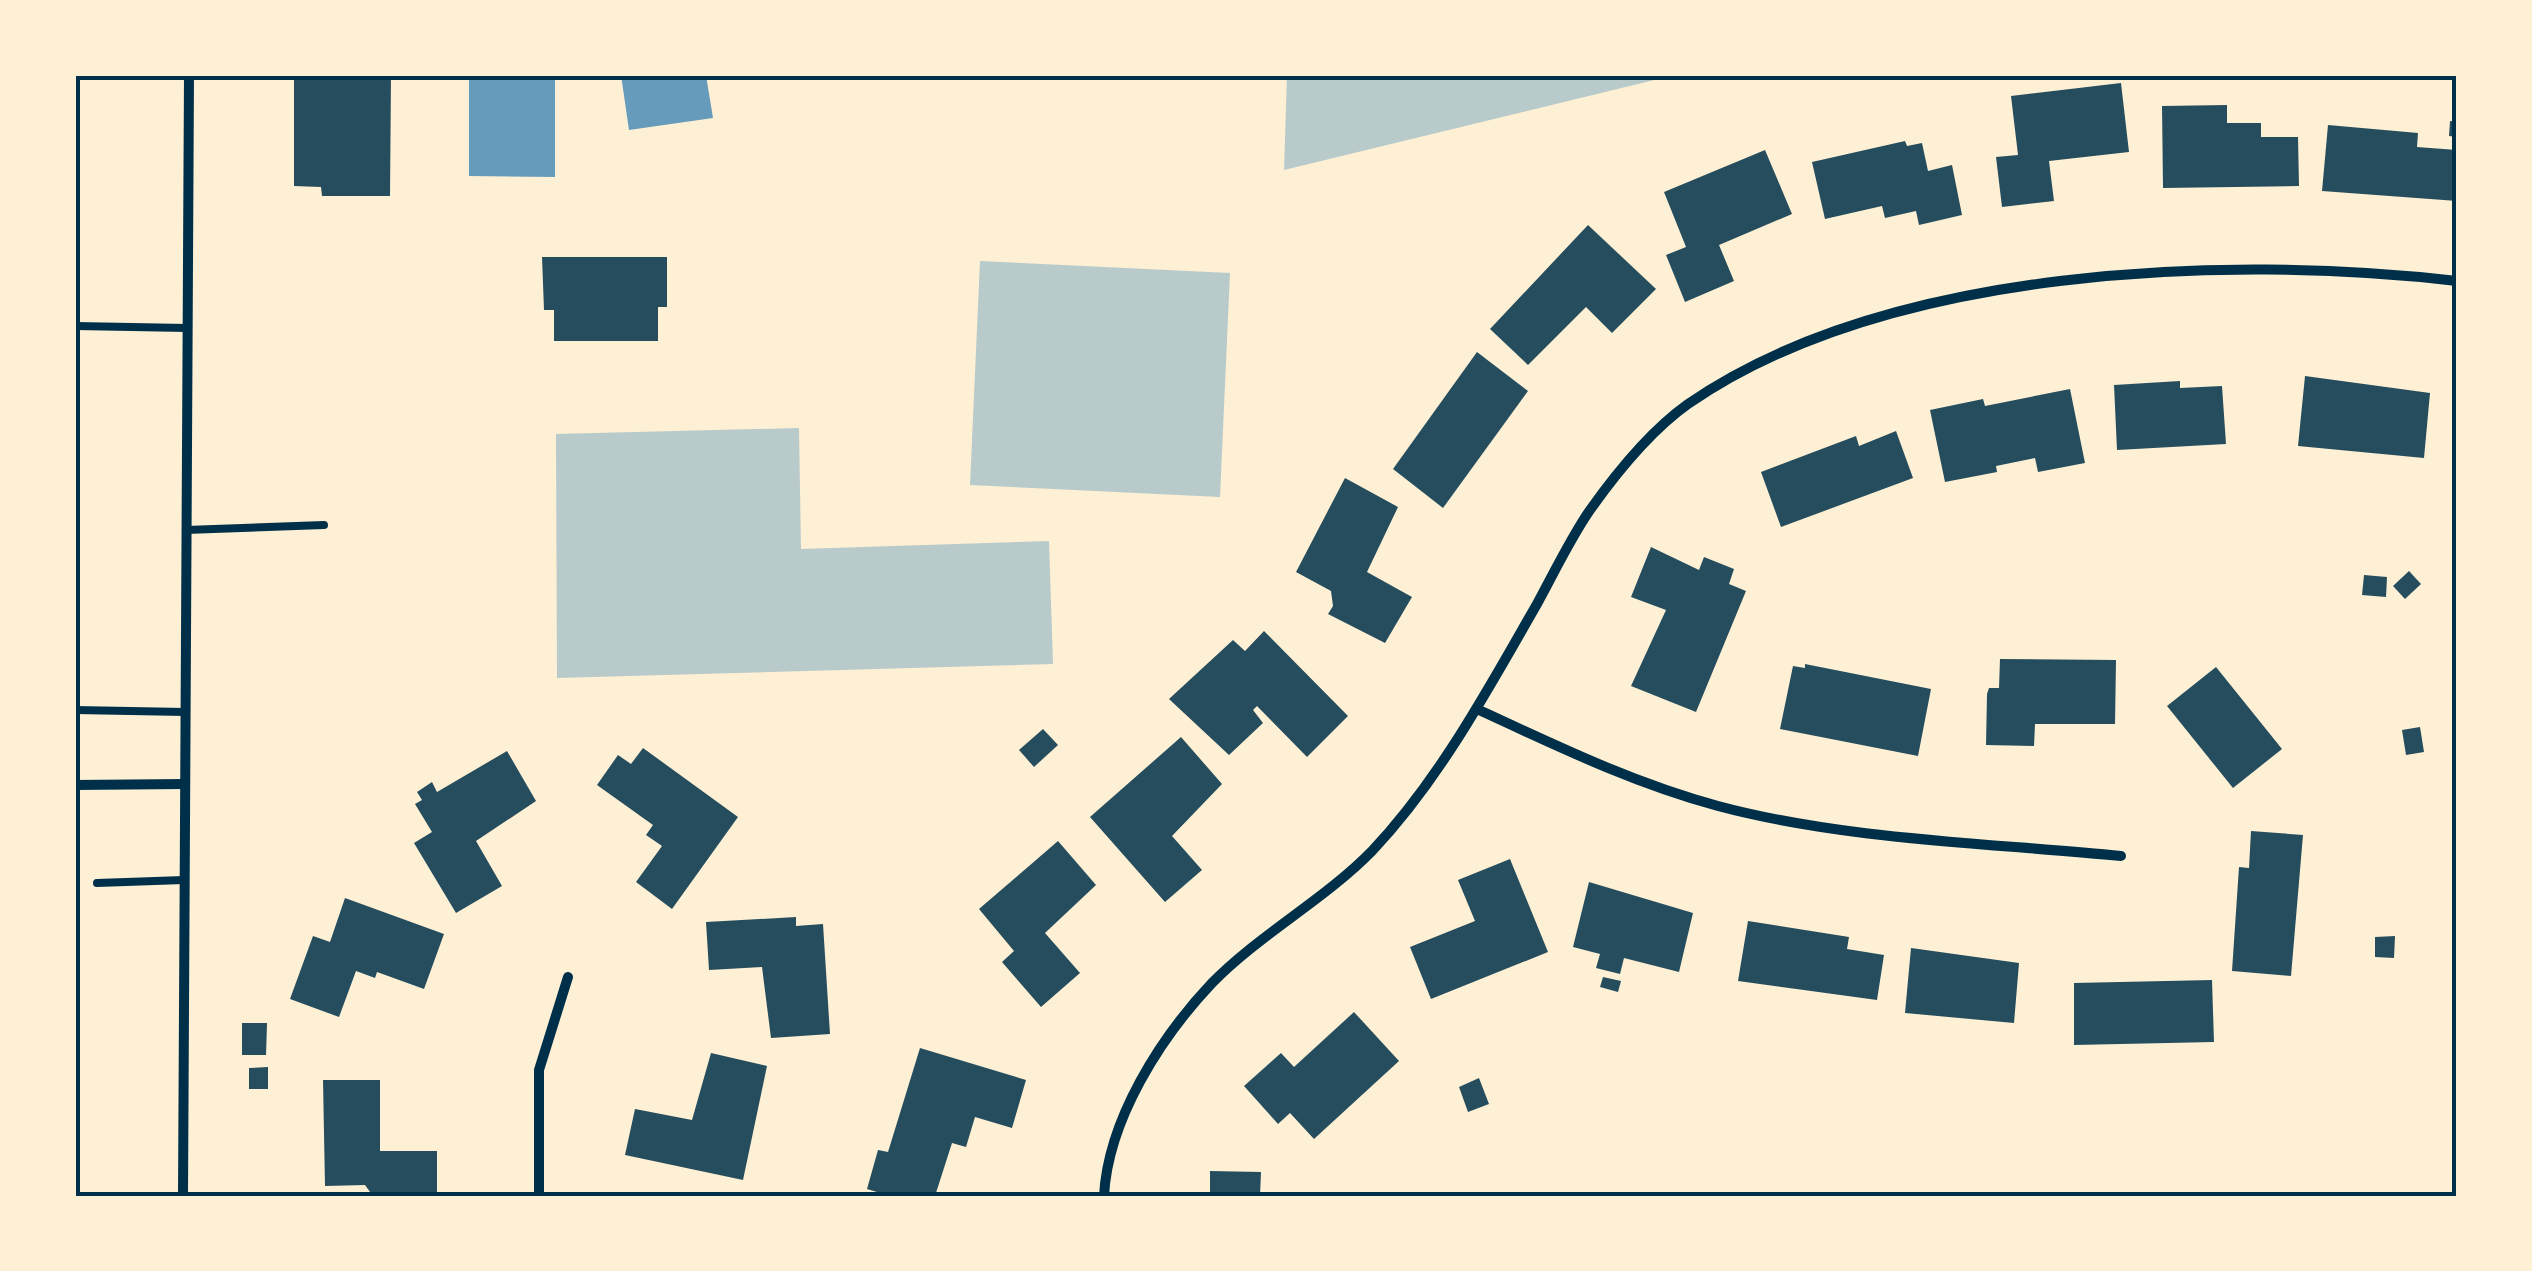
<svg xmlns="http://www.w3.org/2000/svg" width="2532" height="1271" viewBox="0 0 2532 1271" font-family="'Times New Roman',serif">
  <rect width="100%" height="100%" fill="#fdf0d5"/>
  <g fill="#b9caca">
    <path d="M1287,75h388l-391,95z"/>
    <path d="M980,261l250,12 -10,224 -250,-12z"/>
    <path d="M799,428l2,121 248,-8 4,123 -496,14 -1,-244z"/>
  </g>
  <g fill="#669bbc">
    <path d="M469,75h86v102l-86,-1z"/>
    <path d="M621,75h85l7,43 -84,12z"/>
  </g>
  <g fill="#264d5e">
    <path d="M294,75h97l-1,121h-68l-1,-9 -27,-1z"/>
    <path d="M2121,83l8,69 -80,9 5,40 -52,6 -6,-50 22,-2 -7,-59z"/>
    <path d="M2227,105v18h34v14h37l1,49 -136,2 -1,-82z"/>
    <path d="M2450,121l7,1v15l-8,-1z"/>
    <path d="M2328,125l90,8 -1,14 40,3v51l-135,-10z"/>
    <path d="M1905,141l2,5 15,-3 6,28 24,-6 10,50 -43,10 -3,-14 -31,7 -3,-12 -57,13 -13,-57z"/>
    <path d="M1765,150l27,64 -73,31 15,36 -49,21 -19,-47 20,-8 -22,-55z"/>
    <path d="M1588,225l68,64 -44,44 -26,-26 -58,58 -38,-36z"/>
    <path d="M542,257h125v50h-9v34h-104v-31h-10z"/>
    <path d="M1477,352l51,39 -85,117 -50,-39z"/>
    <path d="M2305,376l125,17 -6,65 -126,-12z"/>
    <path d="M2180,381v7l42,-2 4,58 -109,6 -3,-65z"/>
    <path d="M2070,389l15,74 -47,9 -3,-14 -39,8 1,6 -52,10 -15,-72 53,-11 2,7z"/>
    <path d="M1896,431l17,47 -132,49 -20,-55 95,-36 3,10z"/>
    <path d="M1345,478l53,29 -31,65 45,25 -27,46 -57,-29 5,-8 -2,-15 -35,-19z"/>
    <path d="M1651,547l48,23 5,-13 30,12 -5,15 17,7 -50,121 -65,-26 35,-76 -35,-13z"/>
    <path d="M2409,571l12,13 -16,15 -12,-13z"/>
    <path d="M2364,575l23,2 -1,20 -24,-2z"/>
    <path d="M1264,631l84,85 -41,41 -50,-51 -4,4 10,13 -34,32 -60,-56 64,-59 12,11z"/>
    <path d="M2000,659l116,1 -1,64h-80l-1,22 -48,-1 1,-51 2,-6h10z"/>
    <path d="M1805,664l126,25 -13,67 -138,-27 13,-63 12,2z"/>
    <path d="M2216,667l66,82 -49,39 -66,-82z"/>
    <path d="M2420,727l4,25 -18,3 -4,-25z"/>
    <path d="M1043,729l15,16 -24,22 -15,-17z"/>
    <path d="M1181,737l41,47 -50,52 30,34 -37,32 -75,-85z"/>
    <path d="M643,748l95,69 -66,92 -36,-27 26,-36 -16,-11 7,-10 -56,-40 21,-30 13,9z"/>
    <path d="M507,751l29,50 -60,40 26,45 -46,27 -42,-70 18,-11 -17,-28 7,-4 -5,-8 15,-10 5,10z"/>
    <path d="M2251,831l52,4 -12,141 -59,-5 7,-104 10,1z"/>
    <path d="M1058,841l38,44 -51,48 35,40 -39,34 -39,-45 12,-11 -35,-42z"/>
    <path d="M1510,859l38,93 -117,47 -21,-52 65,-26 -17,-41z"/>
    <path d="M1589,882l104,31 -14,59 -55,-14 -4,16 -24,-6 4,-14 -27,-7z"/>
    <path d="M345,898l99,36 -20,55 -47,-17 -2,6 -19,-7 -17,46 -49,-18 23,-63 17,6z"/>
    <path d="M796,917v9l27,-2 7,110 -59,4 -9,-71 -53,3 -3,-48z"/>
    <path d="M1748,921l101,16 -2,12 37,6 -7,45 -139,-19z"/>
    <path d="M2395,936l-1,22 -19,-1v-20z"/>
    <path d="M1911,948l108,15 -5,60 -109,-10z"/>
    <path d="M1603,977l18,4 -3,11 -18,-5z"/>
    <path d="M2212,980l2,62 -140,3v-62z"/>
    <path d="M1354,1012l45,49 -85,78 -24,-26 -12,11 -34,-38 37,-33 13,14z"/>
    <path d="M242,1023h25l-1,32h-24z"/>
    <path d="M920,1048l106,32 -14,48 -37,-11 -9,30 -14,-4 -17,53 -21,-4 -1,4h-23l-23,-7 11,-39 10,2z"/>
    <path d="M711,1053l56,13 -24,114 -118,-25 10,-46 57,11z"/>
    <path d="M268,1067v22h-19v-21z"/>
    <path d="M1479,1078l10,26 -21,8 -9,-25z"/>
    <path d="M323,1080h57v71h57v45h-64l-8,-11 -40,1z"/>
    <path d="M1210,1171l51,1 -1,24h-50z"/>
  </g>
  <g fill="none" stroke-linecap="round" stroke-linejoin="round">
    <g stroke="#003049" stroke-width="8">
      <path d="M75,326l112,2"/>
      <path d="M186,530l138,-5"/>
      <path d="M75,710l110,2"/>
      <path d="M97,883l87,-3"/>
    </g>
    <g stroke="#003049" stroke-width="10">
      <path d="M1477,709c80,37 156,74 241,97 127,34 272,37 403,50"/>
      <path d="M75,785l110,-1"/>
      <path d="M183,1196l6,-1121"/>
      <path d="M539,1196v-126l29,-93"/>
      <path d="M1104,1196c4,-76 56,-158 108,-213 48,-49 112,-83 160,-132 68,-72 116,-162 165,-247 17,-31 33,-65 53,-94 27,-38 60,-79 98,-106 199,-137 536,-150 769,-123"/>
    </g>
  </g>
  <rect width="2532" height="1271" fill="none" stroke="#fdf0d5" stroke-width="155"/>
  <rect x="78" y="78" width="2376" height="1116" fill="none" stroke="#003049" stroke-width="4"/>
</svg>
